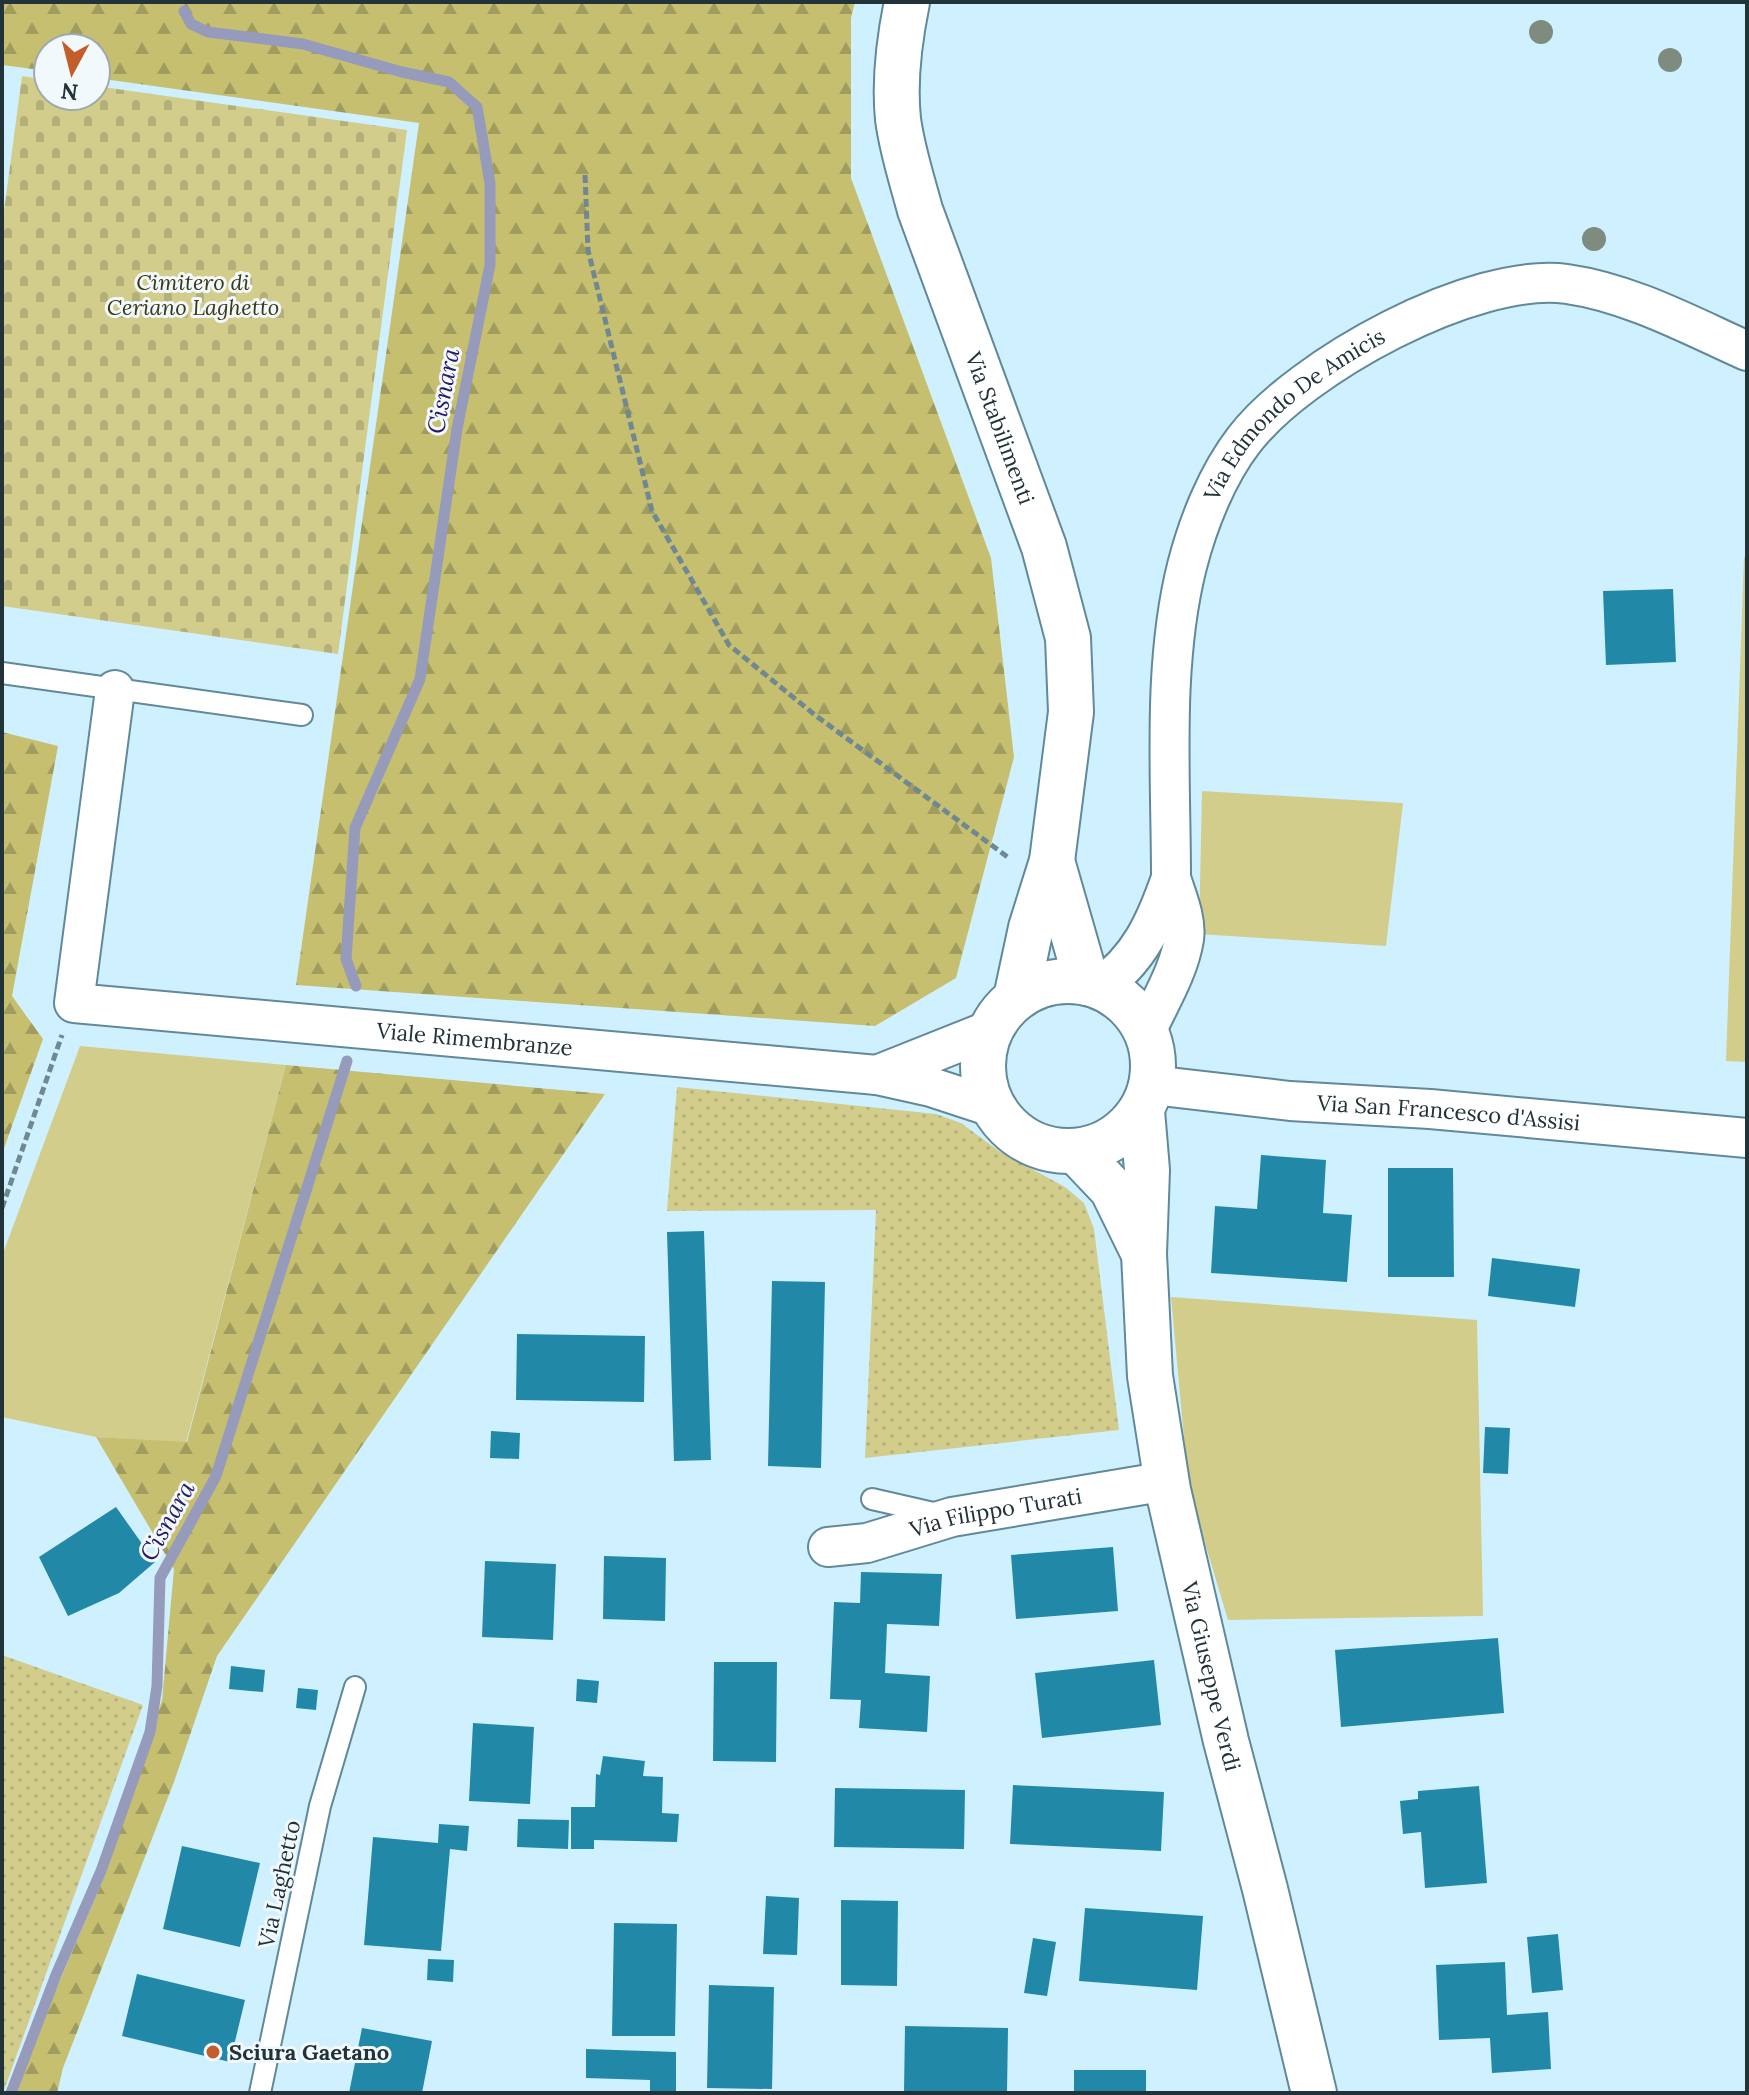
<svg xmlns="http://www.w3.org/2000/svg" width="1749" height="2095" viewBox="0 0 1749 2095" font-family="Lora,serif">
  <defs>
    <pattern id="forest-firs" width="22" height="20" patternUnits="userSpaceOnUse" patternTransform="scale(2)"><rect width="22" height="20" fill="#c6bf70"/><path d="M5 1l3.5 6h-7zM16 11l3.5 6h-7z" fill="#a09c5d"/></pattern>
    <pattern id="cemetery-stones" width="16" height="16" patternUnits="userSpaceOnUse" patternTransform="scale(2)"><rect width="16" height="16" fill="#d2cd8b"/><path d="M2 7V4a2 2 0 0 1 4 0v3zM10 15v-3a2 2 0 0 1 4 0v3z" fill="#b4b079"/></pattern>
    <pattern id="park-dots" width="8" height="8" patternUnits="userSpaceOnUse" patternTransform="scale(2)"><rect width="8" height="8" fill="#d2cd8b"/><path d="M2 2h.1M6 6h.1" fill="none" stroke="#b4b079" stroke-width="1.8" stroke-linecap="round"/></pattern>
  </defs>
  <rect width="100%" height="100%" fill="#cff1ff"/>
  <g fill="#d2cd8b">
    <path d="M1744,557h3v505l-21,-1z"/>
    <path d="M1202,791l201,12 -17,143 -187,-12z"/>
    <path d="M80,1046l206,19 -100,378 -90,-6 -94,-20v-161z"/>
    <path d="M1171,1297l306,23 6,296 -255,4 -32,-107 -10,-53z"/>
  </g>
  <g fill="url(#forest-firs)">
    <path d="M2,2h853l-4,16v160l140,380 23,199 -58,221 -81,48 -579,-41 123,-862 -323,-45v-30h-48v23l-46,-6z"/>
    <path d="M2,732l56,14 -46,250 31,43 -41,115z"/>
    <path d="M286,1065l319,29 -388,562 -43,126 -111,286 -6,25h-40l13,-43 76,-177 56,-173 12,-131 -78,-132 91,5z"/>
  </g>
  <path fill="url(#cemetery-stones)" d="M22,76l26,4v16h48v-10l311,44 -69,524 -336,-48v-380z"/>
  <g fill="url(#park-dots)">
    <path d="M677,1087l259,27 25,9 38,28 66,36 19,16 10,26 25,201 -254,28 11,-248 -209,1z"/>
    <path d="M2,1655l141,50 -140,388h-1z"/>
  </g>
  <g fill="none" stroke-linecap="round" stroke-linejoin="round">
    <g stroke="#969bbc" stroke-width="11">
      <path d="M184,11l7,13 17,8 95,12 99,28 47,10 28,25 13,76v82l-33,164 -37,250 -65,149 -9,131 10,27"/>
      <path d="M11,2093l45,-118 45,-104 49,-139 7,-46 3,-108 56,-102 131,-415"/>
    </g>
  </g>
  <g fill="#2188a8">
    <path d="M1673,589l3,73 -70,3 -3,-74z"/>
    <path d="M1261,1155l65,5 -3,53 29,2 -5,67 -136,-9 4,-67 42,3z"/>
    <path d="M1388,1168h65l1,109h-66z"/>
    <path d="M704,1231l7,229 -37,1 -7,-229z"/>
    <path d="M1492,1258l88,11 -5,38 -87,-11z"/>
    <path d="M772,1281l53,1 -4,186 -53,-2z"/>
    <path d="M517,1334l128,2 -1,66 -128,-2z"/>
    <path d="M1485,1427l25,1 -2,46 -25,-1z"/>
    <path d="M491,1431l29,2 -1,26 -29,-1z"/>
    <path d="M116,1507l39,55 -36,31 -51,23 -29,-59z"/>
    <path d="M1113,1547l5,64 -102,8 -5,-64z"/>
    <path d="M604,1556l62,2 -1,63 -62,-2z"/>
    <path d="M485,1561l71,3 -3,76 -71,-3z"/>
    <path d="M861,1572l81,2 -3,52 -52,-2 -2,49 45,3 -3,56 -68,-4 2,-28 -31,-1 4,-97 26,1z"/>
    <path d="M1498,1638l6,75 -163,14 -6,-77z"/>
    <path d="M1154,1660l7,65 -119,13 -7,-65z"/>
    <path d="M714,1662h63l-1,100 -63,-1z"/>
    <path d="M231,1666l34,4 -2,22 -34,-3z"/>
    <path d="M577,1679l22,2 -2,22 -21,-2z"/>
    <path d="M298,1688l20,2 -2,20 -20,-2z"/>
    <path d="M473,1723l61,4 -4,77 -61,-3z"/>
    <path d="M603,1756l42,5 -2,15 20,1 -1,36 17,1 -2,28 -83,-2v9h-23v-42h24l1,-33 4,1z"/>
    <path d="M1013,1785l151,7 -3,59 -151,-7z"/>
    <path d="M1479,1786l8,97 -62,5 -4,-56 -18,2 -3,-33 18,-2v-8z"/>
    <path d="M835,1788l130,2 -1,59 -130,-2z"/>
    <path d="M518,1819l51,1 -1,29 -51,-2z"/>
    <path d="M439,1824l30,2 -2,25 -17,-2 -9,102 -77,-6 9,-108 65,6z"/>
    <path d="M182,1846l78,17 -20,84 -77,-18z"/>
    <path d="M766,1896l33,2 -2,57 -34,-1z"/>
    <path d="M841,1900l57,1 -1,85 -56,-1z"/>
    <path d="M1085,1908l118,8 -6,74 -118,-9z"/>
    <path d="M614,1923l63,1 -2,112h-63z"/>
    <path d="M1558,1934l5,56 -31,3 -5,-56z"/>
    <path d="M1033,1938l23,4 -9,54 -23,-3z"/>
    <path d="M428,1959l26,1 -1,22 -26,-2z"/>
    <path d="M1505,1962l2,53 41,-3 3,57 -59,4 -2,-35 -51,2 -3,-75z"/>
    <path d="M137,1974l108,26 -15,62 -108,-26z"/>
    <path d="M709,1985l65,2 -2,102 -65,-1z"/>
    <path d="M905,2026l103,2 -1,65h-103z"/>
    <path d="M362,2028l70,13 -10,52h-73z"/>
    <path d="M586,2049l90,3v41h-26v-13l-64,-2z"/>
    <rect x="1074" y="2070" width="72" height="23"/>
  </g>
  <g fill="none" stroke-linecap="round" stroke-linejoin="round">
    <g stroke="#618999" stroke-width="24">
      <g id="lane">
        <path d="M2,673l300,42"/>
        <path d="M872,1499l70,16"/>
        <path d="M260,2093l60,-287 35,-119"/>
      </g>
    </g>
    <g stroke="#618999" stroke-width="42">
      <g id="street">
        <path id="s1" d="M115,690l-41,313 803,72 54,12 61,20"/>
        <path d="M1099,987c40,-26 57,-66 72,-109"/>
        <path id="s2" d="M1146,1032c13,-29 33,-61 38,-93 3,-19 -7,-42 -13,-61 0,-102 -9,-213 16,-312 11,-43 30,-91 57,-126 56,-73 230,-169 323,-156 63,9 122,41 180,67"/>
        <path d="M877,1075l113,-45"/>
        <path id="s3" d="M1152,1085l138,16 140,8 317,29"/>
        <path id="s4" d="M828,1547l39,-4 85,-26 215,-36"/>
      </g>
    </g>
    <g stroke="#618999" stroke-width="48">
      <g id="secondary">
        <path id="s5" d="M907,2c-8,39 -13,78 -9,117 4,31 14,61 22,91l124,337 24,91 3,74 -19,149 -21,67 -15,70"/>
        <path d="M1052,861l35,122"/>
        <circle cx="1068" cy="1066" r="85"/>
        <path id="s6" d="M1142,1111l5,59 -3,84 6,122 18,114 58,251 39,148 49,204"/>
        <path d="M1076,1151l36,38 29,59"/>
      </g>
    </g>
    <g stroke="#6f8892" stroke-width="5" stroke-dasharray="8 4" stroke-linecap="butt">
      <path d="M585,175l3,75 64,261 77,134 86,70 194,143"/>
      <path d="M2,1208l60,-173"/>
    </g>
    <use href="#lane" stroke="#fff" stroke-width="20"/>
    <use href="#street" stroke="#fff" stroke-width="38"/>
    <use href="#secondary" stroke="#fff" stroke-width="44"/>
  </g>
  <g fill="#7e8b7e">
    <circle cx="1541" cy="32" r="12"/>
    <circle cx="1670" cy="60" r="12"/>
    <circle cx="1594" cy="239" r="12"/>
  </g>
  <circle fill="#c35e2b" stroke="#f1f9fd" stroke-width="3" cx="213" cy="2052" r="8"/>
  <g text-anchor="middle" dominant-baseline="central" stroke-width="6" stroke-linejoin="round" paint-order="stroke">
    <g font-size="22" font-style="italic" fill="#3b3815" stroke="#f1f9fd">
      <text x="193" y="282">Cimitero di<tspan x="193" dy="25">Ceriano Laghetto</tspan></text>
    </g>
    <g font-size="22" fill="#213238" stroke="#f1f9fd">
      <text stroke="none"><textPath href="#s2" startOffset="670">Via Edmondo De Amicis</textPath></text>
      <text stroke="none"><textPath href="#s5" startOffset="444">Via Stabilimenti</textPath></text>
      <text stroke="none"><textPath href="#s1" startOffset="718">Viale Rimembranze</textPath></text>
      <text stroke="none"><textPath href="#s3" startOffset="298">Via San Francesco d'Assisi</textPath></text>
      <text stroke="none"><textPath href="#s4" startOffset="172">Via Filippo Turati</textPath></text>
      <text stroke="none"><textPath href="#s6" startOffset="572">Via Giuseppe Verdi</textPath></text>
      <text transform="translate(279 1884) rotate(-78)">Via Laghetto</text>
    </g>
    <g font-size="22" font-weight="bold" fill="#213238" stroke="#f1f9fd" text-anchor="start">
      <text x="229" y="2052">Sciura Gaetano</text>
    </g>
    <g font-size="24" font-style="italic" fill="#281767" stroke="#f1f9fd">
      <text transform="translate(443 391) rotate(-79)">Cisnara</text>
      <text transform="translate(167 1521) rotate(-61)">Cisnara</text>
    </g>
  </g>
  <rect width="1749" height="2095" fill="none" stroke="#213238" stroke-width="8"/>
  <g transform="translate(72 72) rotate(187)"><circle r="38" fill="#f1f9fd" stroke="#9ea9ae" stroke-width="2"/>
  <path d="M0-6L14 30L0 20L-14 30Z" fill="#c35e2b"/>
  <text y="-12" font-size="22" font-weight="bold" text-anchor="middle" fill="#213238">N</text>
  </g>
</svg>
